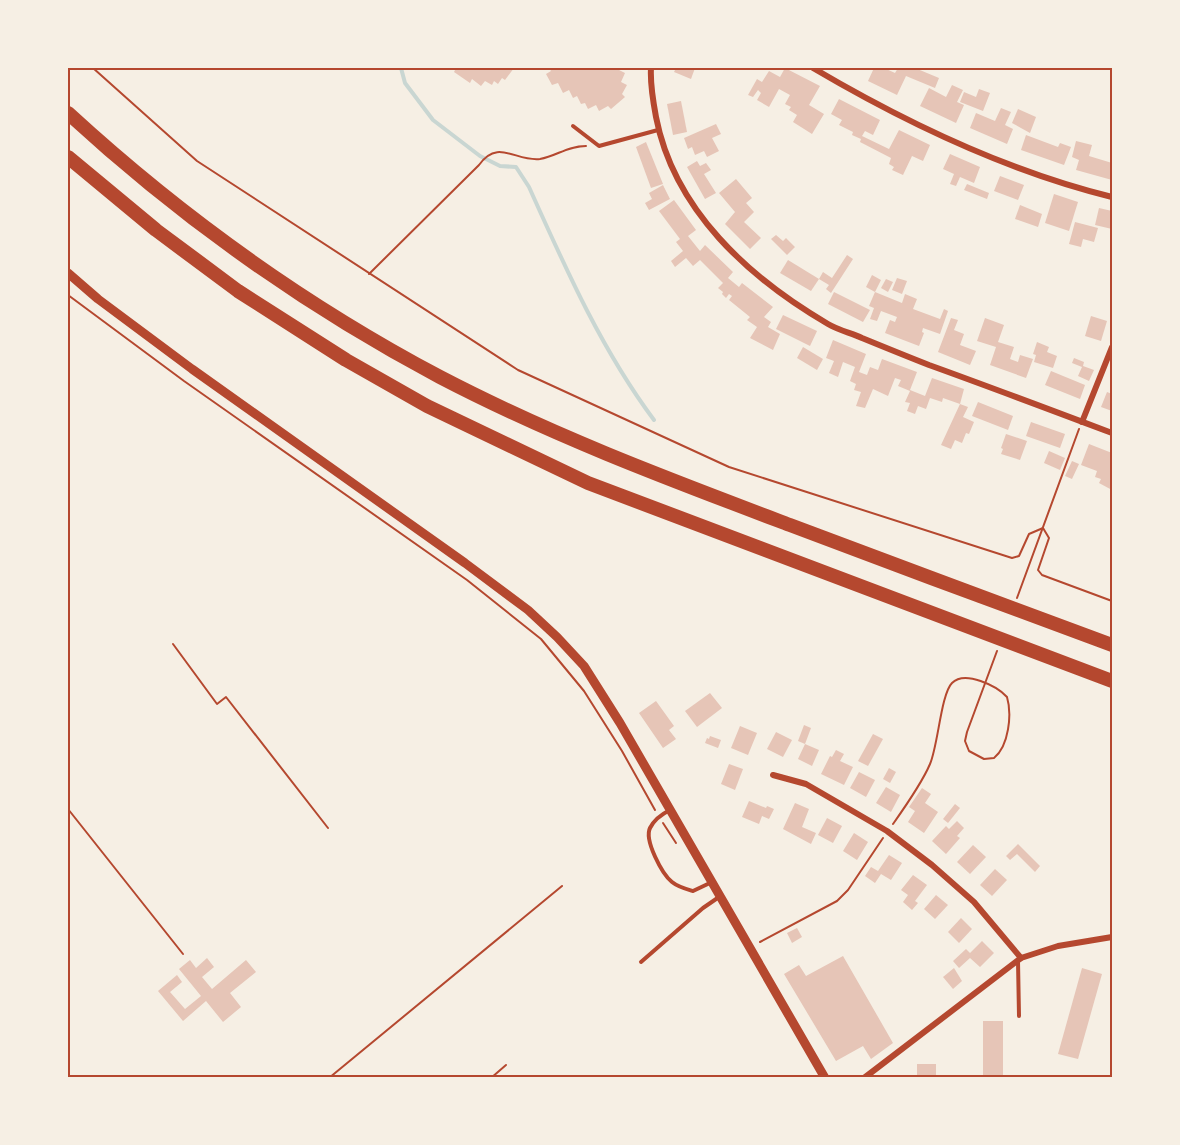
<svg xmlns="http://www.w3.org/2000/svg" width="1180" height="1145" viewBox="0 0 1180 1145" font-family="Jost,sans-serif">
  <rect width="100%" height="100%" fill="#f6efe4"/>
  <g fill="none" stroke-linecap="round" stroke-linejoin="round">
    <path stroke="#c9d6d2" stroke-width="4" d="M401,68l4,15 28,37 47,36 20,10 16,1 13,20c36,80 72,162 125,233"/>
  </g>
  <g fill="#e6c5b7">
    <path d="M456,68h58l-9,12 -3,-2 -4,6 -4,-3 -2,4 -7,-4 -4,5 -9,-7 -2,4 -16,-11z"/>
    <path d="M549,68h71l-1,2 6,3 -4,9 6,3 -5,9 3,3 -14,12 -3,-3 -9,5 -3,-6 -8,4 -3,-6 -4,1 -4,-8 -4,2 -4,-8 -6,3 -5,-10 -6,2 -6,-11 5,-3z"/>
    <path d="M676,68h19l-4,11 -17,-7z"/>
    <path d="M785,68l35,18 -11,19 15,9 -12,20 -19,-12 4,-7 -8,-5 2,-3 -6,-3 5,-9 -11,-6 -10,18 -12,-7 4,-7 -3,-3 -5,7 -5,-2 9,-16 5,3 7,-11 11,6z"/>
    <path d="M874,68h10l11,5 3,-5h17l24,10 -4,10 -29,-12 -9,19 -29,-14z"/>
    <path d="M952,85l11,5 -6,12 7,3 -8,18 -36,-17 9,-18 17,9z"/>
    <path d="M979,89l11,4 -7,18 -23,-9 4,-10 12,5z"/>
    <path d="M839,99l41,21 -7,15 -8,-4 -3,5 27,13 10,-19 31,15 -7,16 -11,-5 -9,19 -11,-5 2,-3 -5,-3 2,-6 -31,-16 1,-3 -9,-4 1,-3 -14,-7 3,-5 -11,-6z"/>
    <path d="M681,101l6,31 -14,3 -6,-31z"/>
    <path d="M1001,108l10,4 -6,13 8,4 -6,15 -37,-16 6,-15 19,8z"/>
    <path d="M1018,109l18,8 -6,16 -18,-10z"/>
    <path d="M716,124l5,10 -9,4 7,13 -12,6 -3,-6 -9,4 -3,-8 -4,2 -4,-11z"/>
    <path d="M1026,135l32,12 2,-4 11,4 -7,18 -43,-15z"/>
    <path d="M1076,141l16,4 -3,11 23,7v17l-36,-10 3,-10 -7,-3z"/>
    <path d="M646,142l17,42 -12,4 -15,-41z"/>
    <path d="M950,154l30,13 -6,16 -14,-6 -4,9 -6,-2 4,-10 -11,-5z"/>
    <path d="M697,161l3,5 6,-3 5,7 -7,4 12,19 -11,6 -18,-32z"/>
    <path d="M1000,176l24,9 -6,15 -24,-9z"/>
    <path d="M736,179l16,19 -6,5 8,9 -10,10 17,16 -11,11 -25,-25 10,-12 -16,-19z"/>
    <path d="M967,184l22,9 -2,6 -23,-9z"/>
    <path d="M663,185l7,14 -21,11 -4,-7 7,-4 -3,-6z"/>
    <path d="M1054,194l24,8 -9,29 -24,-8z"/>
    <path d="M674,200l22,30 -8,6 12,15 5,-6 28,27 -5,6 11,9 3,-4 31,24 -9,10 7,5 -3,5 12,7 -7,16 -23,-12 7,-11 -10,-7 3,-3 -21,-17 3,-4 -3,-2 -3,4 -4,-4 1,-2 -5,-4 5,-5 -23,-23 -7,6 -7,-8 -11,9 -4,-6 12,-10 -7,-9 4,-3 -21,-28z"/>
    <path d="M1020,205l22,9 -4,13 -23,-8z"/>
    <path d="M1099,208l13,3v18l-17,-4z"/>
    <path d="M1075,222l23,6 -4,14 -11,-3 -2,8 -12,-3z"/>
    <path d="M776,235l7,6 3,-3 9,9 -8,8 -16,-16z"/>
    <path d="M847,255l6,4 -22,34 -5,-4 3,-4 -10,-6 4,-7 9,6z"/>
    <path d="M788,260l31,19 -8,12 -31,-18z"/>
    <path d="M872,275l9,5 -6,12 -9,-5z"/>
    <path d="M897,278l10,3 -5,13 -10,-4z"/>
    <path d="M886,279l7,3 -5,10 -7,-4z"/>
    <path d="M834,292l36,18 -7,12 -35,-18z"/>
    <path d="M875,292l27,11 3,-9 12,5 -4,10 27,10 4,-10 4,2 -8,23 -17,-6 -1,4 2,1 -5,13 -34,-13 5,-13 5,2 2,-5 -16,-6 -4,10 -7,-2 4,-11 -5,-2z"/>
    <path d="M783,315l34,16 -7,15 -34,-17z"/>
    <path d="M1091,316l16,5 -6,20 -16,-5z"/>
    <path d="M951,318l7,2 -4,10 10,4 -4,11 16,6 -6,14 -32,-13z"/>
    <path d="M985,318l19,7 -6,17 16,5 -4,12 8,3 2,-7 13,4 -7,19 -36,-13 6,-18 -19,-6z"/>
    <path d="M833,340l33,14 -7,18 8,3 3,-8 8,3 4,-11 35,13 -7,18 15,6 7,-18 32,11 -4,15 8,3 -5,10 11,5 -5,12 -3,-1 -4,10 -7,-3 -4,9 -10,-4 19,-41 -17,-6 -1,4 -12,-4 -4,11 -8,-3 -3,8 -8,-3 3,-8 -5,-1 5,-11 -12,-5 3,-6 -6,-2 -7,18 -15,-7 -8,19 -9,-2 5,-14 -7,-2 2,-6 -6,-3 5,-14 -12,-5 -5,15 -9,-4 5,-12 -8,-3z"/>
    <path d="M1037,342l12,5 -2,5 10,4 -4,12 -19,-6 2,-7 -3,-1z"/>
    <path d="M803,347l20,12 -6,11 -20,-12z"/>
    <path d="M1074,358l10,4 -1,4 11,4 -5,11 -11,-5 4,-9 -10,-4z"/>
    <path d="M1051,371l34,14 -5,14 -35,-14z"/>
    <path d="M1107,392l5,2v17l-11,-4z"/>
    <path d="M978,402l35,14 -5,14 -36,-14z"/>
    <path d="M1031,422l34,12 -5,14 -34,-12z"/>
    <path d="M1006,434l21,7 -7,19 -19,-6 2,-5 -2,-1z"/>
    <path d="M1089,444l23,9v37l-13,-7 2,-4 -6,-2 2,-6 -16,-6z"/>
    <path d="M1049,451l16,7 -5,12 -16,-7z"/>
    <path d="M1072,461l7,3 -7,15 -7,-3z"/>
    <path d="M710,693l12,15 -25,19 -12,-16z"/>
    <path d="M656,701l18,25 -5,4 7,9 -13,9 -24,-35z"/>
    <path d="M804,725l7,3 -6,16 -7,-3z"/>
    <path d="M740,726l17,7 -9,22 -17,-7z"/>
    <path d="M776,732l16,8 -9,17 -16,-8z"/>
    <path d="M873,734l10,5 -15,27 -10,-5z"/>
    <path d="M710,736l11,4 -3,8 -13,-5 2,-5 2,1z"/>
    <path d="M805,744l14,6 -7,16 -14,-7z"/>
    <path d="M836,750l8,4 -4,7 13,6 -9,18 -23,-11 9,-18 2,1z"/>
    <path d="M729,764l14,5 -8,21 -14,-6z"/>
    <path d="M889,768l7,4 -6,11 -7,-4z"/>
    <path d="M859,772l16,8 -9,17 -16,-9z"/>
    <path d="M886,787l14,8 -9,17 -15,-9z"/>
    <path d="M922,788l9,6 -6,9 13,9 -14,21 -16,-11 7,-11 -6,-4z"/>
    <path d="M749,801l17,7 1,-2 7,3 -5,10 -7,-3 -3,8 -17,-7z"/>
    <path d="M795,803l14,6 -7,18 14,6 -5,11 -28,-15z"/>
    <path d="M955,804l5,4 -12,15 -5,-4z"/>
    <path d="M827,818l15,8 -9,17 -15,-8z"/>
    <path d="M957,821l7,7 -7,8 3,2 -14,16 -14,-13 14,-15 3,3z"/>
    <path d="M854,833l14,9 -11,18 -14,-9z"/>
    <path d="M1018,844l22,22 -5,6 -18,-18 -7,6 -4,-4z"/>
    <path d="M973,845l13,12 -16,17 -13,-12z"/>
    <path d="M889,855l13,8 -11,17 -10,-6 -6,9 -10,-7 6,-9 7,4z"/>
    <path d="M995,869l12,11 -15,16 -12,-11z"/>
    <path d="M913,875l14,10 -12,16 3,2 -6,7 -9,-8 5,-7 -7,-5z"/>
    <path d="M936,895l12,10 -13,14 -11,-10z"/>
    <path d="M961,918l11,11 -13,14 -11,-11z"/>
    <path d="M797,928l5,9 -10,6 -5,-10z"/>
    <path d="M982,941l12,12 -14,14 -10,-9 -11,10 -6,-7 13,-12 4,4z"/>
    <path d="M843,956l50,87 -22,16 -8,-13 -27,15 -52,-87 15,-9 7,11z"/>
    <path d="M207,958l7,9 -12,10 10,12 34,-29 10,12 -26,21 11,14 -18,15 -17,-21 -23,20 -25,-30 19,-16 5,7 -12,10 15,17 16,-13 -22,-27 11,-9 6,8z"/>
    <path d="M954,968l8,13 -9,8 -10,-12z"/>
    <path d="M1082,968l20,6 -24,85 -20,-5z"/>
    <rect x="983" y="1021" width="20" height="56"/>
    <rect x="917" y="1064" width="19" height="13"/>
  </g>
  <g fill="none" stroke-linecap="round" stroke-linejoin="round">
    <g stroke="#b5482f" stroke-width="2">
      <path d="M93,68l104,93 321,209 211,97 283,91 7,-2 10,-22 14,-6 6,10 -11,32 4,5 70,26"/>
      <path d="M369,274l110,-109c19,-27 37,-3 61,-6 17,-3 27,-13 46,-13"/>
      <path d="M68,295l116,86 283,199 74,59 43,52 38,60 33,59"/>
      <path d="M1017,598l62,-169"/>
      <path d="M173,644l44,60 9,-7 102,131"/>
      <path d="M68,809l115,145"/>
      <path d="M663,823l13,20"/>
      <path d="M893,824c12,-17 29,-41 37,-60 8,-18 11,-70 22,-81 13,-13 45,3 55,14 5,17 2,49 -13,61l-10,1 -15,-8 -4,-10 2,-9 30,-81"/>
      <path d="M760,942l77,-41 11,-11 35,-52"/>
      <path d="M329,1078l233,-192"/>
      <path d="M491,1078l15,-13"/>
    </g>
    <g stroke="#b5482f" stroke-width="4">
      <path d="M573,126l26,20 59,-16"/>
      <path d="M670,810c-8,4 -16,10 -20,18 -6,12 12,46 22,54 6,5 14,7 21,9l19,-9"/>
      <path d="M1018,961l1,55"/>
      <path d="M641,962l62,-54 16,-11"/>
    </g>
    <g stroke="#b5482f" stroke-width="6">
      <path d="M651,68c-1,16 2,33 5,49 18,93 93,161 172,207 10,6 23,9 34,14 22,9 44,18 67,27 61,22 122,45 183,68"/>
      <path d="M813,68c90,53 197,104 299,129"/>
      <path d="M1082,422l30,-75"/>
      <path d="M773,775l33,9 81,47 45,34 42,37 47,56"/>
      <path d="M864,1078l157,-120 37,-12 54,-9"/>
    </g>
    <path stroke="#b5482f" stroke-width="9" d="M68,273l30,26 94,70 273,194 63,47 29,27 27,29 36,57 205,355"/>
    <g stroke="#b5482f" stroke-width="14">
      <path d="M68,113c111,102 238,193 372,264 113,59 231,103 350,148 107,40 215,81 322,120"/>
      <path d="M68,157l88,73 82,61 108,69 81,46 161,77 524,198"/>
    </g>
  </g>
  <rect width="1180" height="1145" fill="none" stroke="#f6efe4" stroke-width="138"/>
  <rect x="69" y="69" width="1042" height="1007" fill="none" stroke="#b5482f" stroke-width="2"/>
</svg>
